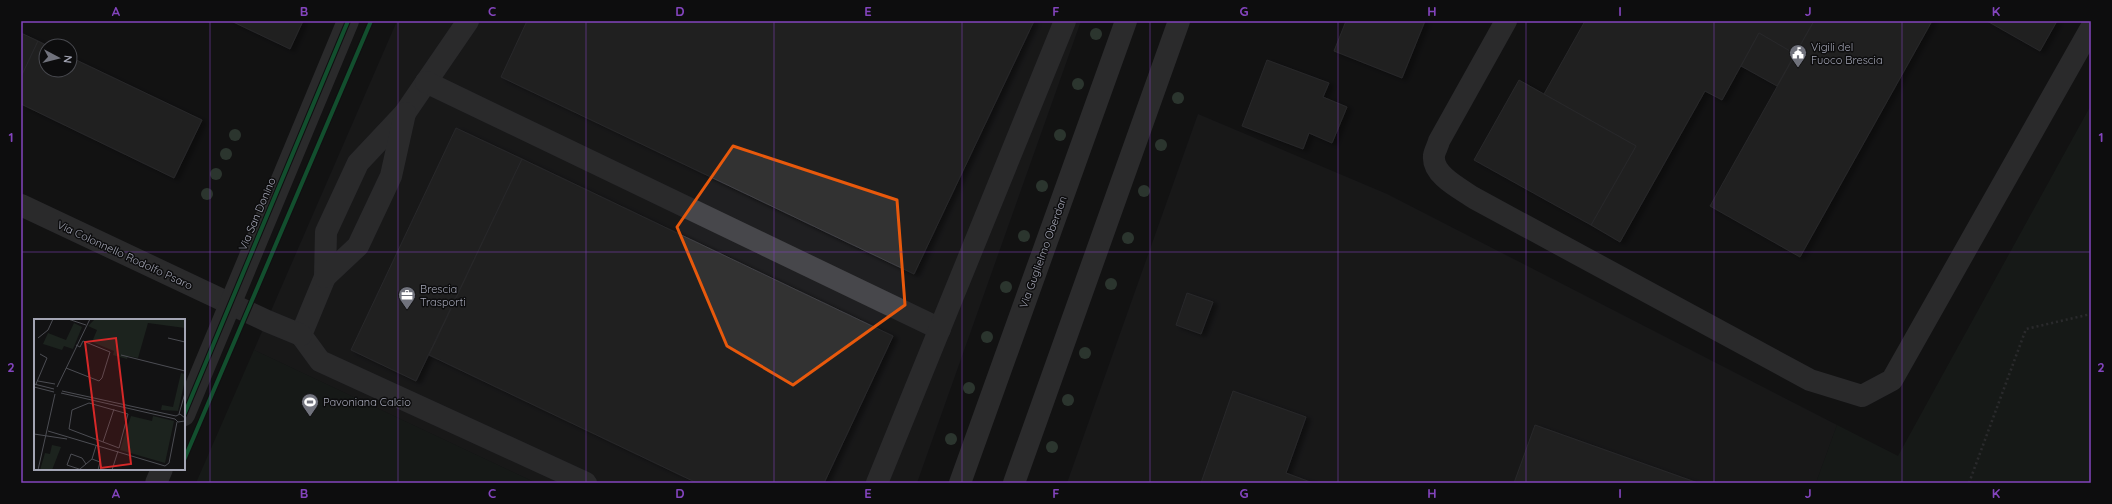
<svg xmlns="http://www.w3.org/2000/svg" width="2112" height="504" viewBox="0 0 2112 504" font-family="Quicksand,sans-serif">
  <defs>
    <filter id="shadow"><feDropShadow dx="4.5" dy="2.5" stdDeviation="2" flood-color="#0009"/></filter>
  </defs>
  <rect width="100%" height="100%" fill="#121213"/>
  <g fill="#1f1f21">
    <path d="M397,21h684l-164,462h-381l-282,-133z"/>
    <path d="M1198,114l189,80 450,231 -21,58h-749z"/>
  </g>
  <g fill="#1c231e">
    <path d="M2090,107l1,376h-275l21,-58 61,31z"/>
    <path d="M254,350l282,133h-340z"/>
  </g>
  <g fill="#303032" stroke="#424246" filter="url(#shadow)">
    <path d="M231,21h72l-13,28z"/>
    <path d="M527,21h507l-120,253 -413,-197z"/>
    <path d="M1346,21h79l-23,57 -68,-27z"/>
    <path d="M1585,21h229l-19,33 -36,-21 -37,67 -17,-9 -85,151 -29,-17 45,-79 -92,-52z"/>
    <path d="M1814,21h118l-132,236 -90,-51z"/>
    <path d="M1987,21h70l-17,30z"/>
    <path d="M21,33l17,8 -17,36z"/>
    <path d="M1759,33l36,21 -18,32 -36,-20z"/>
    <path d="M38,41l10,5h-2v24h24v-13l132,63 -28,58 -153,-74v-27z"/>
    <path d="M1267,60l62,23 -6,14 24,10 -15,36 -23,-10 -6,16 -61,-23z"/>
    <path d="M1519,80l117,66 -45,79 -117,-65z"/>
    <path d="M456,128l66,31 -106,222 -65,-31z"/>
    <path d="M522,159l371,177 -69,147h-127l-268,-128z"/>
    <path d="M1187,293l26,9 -12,32 -25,-9z"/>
    <path d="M1233,391l73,26 -20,56 27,10h-112z"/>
    <path d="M1535,425l163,58h-184z"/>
  </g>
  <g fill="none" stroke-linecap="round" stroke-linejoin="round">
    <path stroke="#48484d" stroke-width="2.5" stroke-dasharray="2 3" stroke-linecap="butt" d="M1969,483l57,-154 65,-15"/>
    <g stroke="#47474b" stroke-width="22">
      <path d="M468,21l-63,92 -47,50 -32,69 -1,45 -24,58 19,26 266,122"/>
      <path d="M1506,21l-67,120c-1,5 -5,11 -5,15 -2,19 27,33 40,42l336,182 52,16 30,-16 199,-352"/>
      <path d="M426,82l514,247"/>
      <path d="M21,205l246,116 34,14"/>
      <path d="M325,277l33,-31 33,-70 14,-63"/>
      <path d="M184,415l164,-394"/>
      <path d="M156,483l6,-14"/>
      <path d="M877,483l188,-462"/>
    </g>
    <g stroke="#49494d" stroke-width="22">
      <path d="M960,483l166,-462"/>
      <path d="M1014,483l165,-462"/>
    </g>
    <g stroke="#0d0d0e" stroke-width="6">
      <g id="cycleway">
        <path d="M184,415l164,-394"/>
        <path d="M184,460l187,-439"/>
      </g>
    </g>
    <use href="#cycleway" stroke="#139951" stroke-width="4"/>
  </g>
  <g fill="#4b6051">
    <circle cx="1096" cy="34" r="6"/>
    <circle cx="1078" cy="84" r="6"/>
    <circle cx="1178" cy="98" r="6"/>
    <circle cx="235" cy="135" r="6"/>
    <circle cx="1060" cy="135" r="6"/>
    <circle cx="1161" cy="145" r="6"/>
    <circle cx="226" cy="154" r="6"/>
    <circle cx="216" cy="174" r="6"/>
    <circle cx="1042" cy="186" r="6"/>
    <circle cx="1144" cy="191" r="6"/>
    <circle cx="207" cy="194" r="6"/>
    <circle cx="1024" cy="236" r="6"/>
    <circle cx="1128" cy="238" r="6"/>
    <circle cx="1111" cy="284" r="6"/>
    <circle cx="1006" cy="287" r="6"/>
    <circle cx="987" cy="337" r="6"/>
    <circle cx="1085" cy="353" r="6"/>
    <circle cx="969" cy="388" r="6"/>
    <circle cx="1068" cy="400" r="6"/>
    <circle cx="951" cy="439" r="6"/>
    <circle cx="1052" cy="447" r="6"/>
  </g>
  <path d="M0 0H2112V504H0ZM733,146l164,54 8,105 -112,80 -66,-39 -50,-119z" fill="#121213" fill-opacity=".55" fill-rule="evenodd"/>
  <path fill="none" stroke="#e8590c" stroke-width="3" stroke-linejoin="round" d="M733,146l164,54 8,105 -112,80 -66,-39 -50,-119z"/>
  <path fill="none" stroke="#8344bd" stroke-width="1" stroke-opacity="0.55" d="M210,21v462M398,21v462M586,21v462M774,21v462M962,21v462M1150,21v462M1338,21v462M1526,21v462M1714,21v462M1902,21v462M21,252h2070"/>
  <defs>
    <g id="civic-pin" transform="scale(0.9)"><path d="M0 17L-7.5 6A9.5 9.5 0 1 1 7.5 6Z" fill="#70727c" stroke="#0d0d0e"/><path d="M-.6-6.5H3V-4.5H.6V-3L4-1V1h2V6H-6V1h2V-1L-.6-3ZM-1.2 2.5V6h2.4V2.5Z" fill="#fff"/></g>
    <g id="office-pin" transform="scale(0.9)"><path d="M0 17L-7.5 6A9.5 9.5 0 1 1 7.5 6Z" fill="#70727c" stroke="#0d0d0e"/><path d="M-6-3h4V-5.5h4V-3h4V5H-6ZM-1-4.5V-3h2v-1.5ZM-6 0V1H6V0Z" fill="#fff"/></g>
    <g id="stadium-pin" transform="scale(0.9)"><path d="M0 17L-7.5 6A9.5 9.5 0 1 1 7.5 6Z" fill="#70727c" stroke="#0d0d0e"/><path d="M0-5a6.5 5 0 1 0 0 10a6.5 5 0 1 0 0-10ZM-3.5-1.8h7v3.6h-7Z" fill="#fff"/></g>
  </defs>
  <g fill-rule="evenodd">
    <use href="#civic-pin" x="1798" y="53"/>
    <use href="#office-pin" x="407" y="295"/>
    <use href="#stadium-pin" x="310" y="402"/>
  </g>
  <g text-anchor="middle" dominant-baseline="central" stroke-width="3" stroke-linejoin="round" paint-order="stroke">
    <g font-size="11" fill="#a3a5b4" stroke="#0d0d0e" text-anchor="start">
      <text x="1811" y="47">Vigili del<tspan x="1811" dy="13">Fuoco Brescia</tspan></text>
      <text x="420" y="289">Brescia<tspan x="420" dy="13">Trasporti</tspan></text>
      <text x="323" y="402">Pavoniana Calcio</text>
    </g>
    <g font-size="11" fill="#a3a5b4" stroke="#0d0d0e">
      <text transform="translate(257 214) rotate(-67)">Via San Donino</text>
      <text transform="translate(1043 252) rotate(-70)">Via Guglielmo Oberdan</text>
      <text transform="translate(125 255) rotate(25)">Via Colonnello Rodolfo Psaro</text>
    </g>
  </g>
  <g transform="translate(34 319)">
    <rect width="151" height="151" fill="#121213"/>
    <path d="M61,0h90v9l-37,-5 -10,35 -10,-2 -1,3 -14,-4 1,-4 -22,-9 5,-12 -9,-4zM40,4l8,4 -9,22 -9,-3 -2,4 -19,-6 5,-11 18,7zM147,54l4,1v6l-7,31 -17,-1 1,-5 11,2zM97,97l21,5 1,-5 21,5 -9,42 -45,-13zM18,126l9,2 -9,23h-12l5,-17 5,1z" fill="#1c231e"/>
    <path fill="none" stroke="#4c4d53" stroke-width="1" d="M34,0l18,6M4,19l10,-8 5,-11M134,19l17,4M87,36l64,16M32,49l33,13 3,-3 8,-26 -27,-11 -3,6 -4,-2M4,62l17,3M0,65l20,5M2,65l11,-26 -7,-4M0,68l20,5M23,68l33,-68M28,72l114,25 4,-2 5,4M27,74l114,26 3,3 7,-1M55,84l39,11 -9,34 -50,-19 3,-19zM145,95l6,-21M14,112l117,35M0,115l33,5M69,123l11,-33M58,140l8,3 -2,8M131,147l4,-3 8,-41M46,150l12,-10 4,-13M4,151l17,-76M48,151l-15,-5 4,-11 11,4 4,6M78,151l6,-19"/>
    <path fill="#d62828" fill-opacity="0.15" stroke="#d62828" stroke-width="2" d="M82,19l15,126 -30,4 -16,-126z"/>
    <rect width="151" height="151" fill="none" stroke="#a3a5b4" stroke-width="2"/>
  </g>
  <rect width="2112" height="504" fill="none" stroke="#0d0d0e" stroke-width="44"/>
  <g transform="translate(58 58) rotate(97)"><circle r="19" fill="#0d0d0e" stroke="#494a50"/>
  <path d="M0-3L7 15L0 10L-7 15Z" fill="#70727c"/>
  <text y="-6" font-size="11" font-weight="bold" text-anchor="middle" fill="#a3a5b4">N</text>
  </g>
  <rect x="22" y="22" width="2068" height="460" fill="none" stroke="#8344bd" stroke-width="1.5"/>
  <g font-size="13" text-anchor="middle" font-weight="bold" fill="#8344bd">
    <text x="116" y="16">A</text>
    <text x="304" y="16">B</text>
    <text x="492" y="16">C</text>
    <text x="680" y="16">D</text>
    <text x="868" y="16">E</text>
    <text x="1056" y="16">F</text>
    <text x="1244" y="16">G</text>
    <text x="1432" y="16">H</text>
    <text x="1620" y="16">I</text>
    <text x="1808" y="16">J</text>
    <text x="1996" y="16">K</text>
    <text x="11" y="142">1</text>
    <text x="2101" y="142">1</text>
    <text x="11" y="372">2</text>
    <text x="2101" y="372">2</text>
    <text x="116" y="498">A</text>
    <text x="304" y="498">B</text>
    <text x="492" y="498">C</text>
    <text x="680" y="498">D</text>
    <text x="868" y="498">E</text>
    <text x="1056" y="498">F</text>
    <text x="1244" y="498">G</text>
    <text x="1432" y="498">H</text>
    <text x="1620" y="498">I</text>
    <text x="1808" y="498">J</text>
    <text x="1996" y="498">K</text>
  </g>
</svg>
